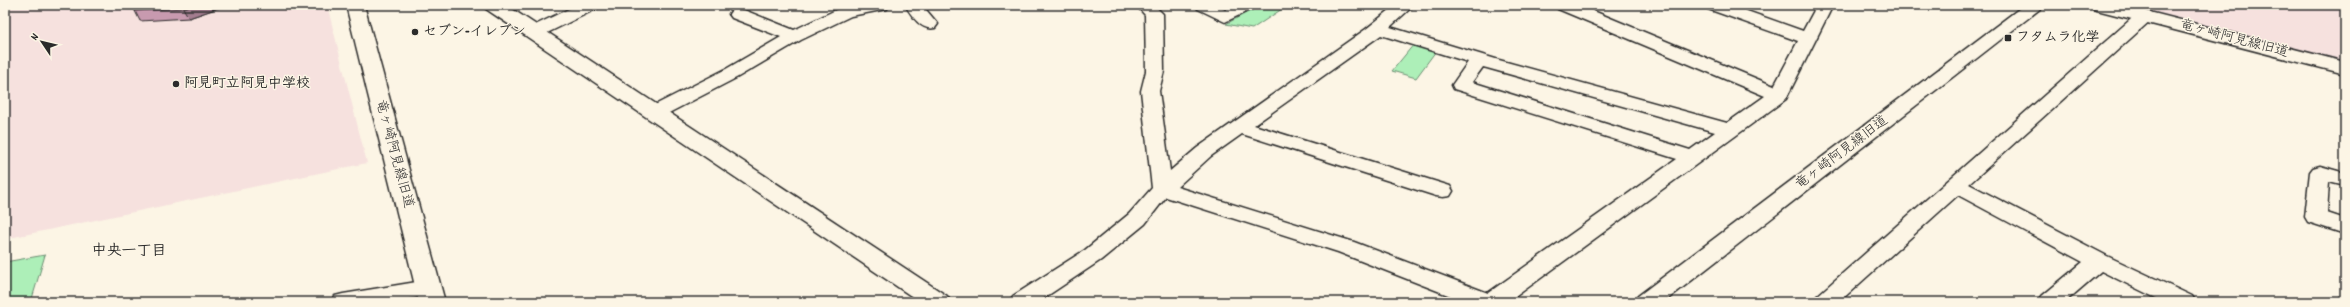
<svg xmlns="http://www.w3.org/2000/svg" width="2350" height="307" viewBox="0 0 2350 307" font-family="Dekko,'Klee One',sans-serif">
  <rect width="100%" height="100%" fill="#fcf5e5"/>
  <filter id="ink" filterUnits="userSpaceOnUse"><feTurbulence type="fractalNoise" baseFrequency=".025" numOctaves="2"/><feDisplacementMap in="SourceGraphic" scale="8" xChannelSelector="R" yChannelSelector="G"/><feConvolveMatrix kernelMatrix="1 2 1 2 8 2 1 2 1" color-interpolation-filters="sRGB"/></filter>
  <g filter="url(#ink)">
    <g fill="#f6e1de">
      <path d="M5,5h322l40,158 -362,76z"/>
      <path d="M2345,5v56l-214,-55 1,-1z"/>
    </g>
    <g fill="#adefb8" stroke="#6c8d72">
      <path d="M1260,5h28l-36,24 -26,-5z"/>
      <path d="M1414,44l22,7 -20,27 -24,-7z"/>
      <path d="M45,255l-14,47h-26v-40z"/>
    </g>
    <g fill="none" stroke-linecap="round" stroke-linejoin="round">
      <g stroke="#2b2b2b" stroke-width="3">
        <g id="street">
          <path d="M577,5h21l-2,4 -55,27h-12l-3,-4 3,-4z"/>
          <path d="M855,5h34l-2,4 -36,7 -50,24 -63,37 -75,39 -7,2 -7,-2 -3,-4 3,-4 77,-39 55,-32 -49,-19 -3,-4 3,-4h12l50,20 46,-22z"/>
          <path d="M905,5h17l16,19 -3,4c-14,3 -23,-12 -30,-23z"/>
          <path d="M1136,5h18l9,9 1,57 -5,20 11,80 27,-23 169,-119 30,-24h18l-24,22 109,33 228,63 38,-27 -207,-87 -2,-4h23l195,81 24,-45 -90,-32 -2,-4h24l73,26 14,-26h16l-47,94 -278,203h-42l-128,-50 -172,-55 -21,27 -44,36 -63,42h-29l4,-6 72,-46 44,-36 23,-26 -11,-97 5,-20 -1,-56zM1381,35l87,27 -16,23 2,4 223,70 -189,134 -134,-51 -177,-55 34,-31 31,-22 194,62 7,1 7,-1 3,-5 -3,-5 -196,-61zM1483,67l4,1 228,64 -25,18 -218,-68z"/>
          <path d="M1196,5h20l9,5 9,-5h20l-2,4 -27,13 -27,-13z"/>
          <path d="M2145,11l6,1 3,4 -3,4 -182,164 138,72 85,40 4,6h-32l-63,-31 -36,31h-27l4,-6 41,-34 -125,-67 -119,107h-26l4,-6 322,-284z"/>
          <path d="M2320,166l25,7v13l-16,-4 -2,31 18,6v15l-37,-12 -3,-5 5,-45 3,-4z"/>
          <path d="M429,280l8,2 3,6 -3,6 -46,8h-60l4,-6 8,-2z"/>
        </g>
      </g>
      <g stroke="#2b2b2b" stroke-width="3">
        <g id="secondary">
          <path d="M346,5h18l81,297h-26z"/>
          <path d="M484,5h22l441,291 4,6h-31l-434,-293z"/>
          <path d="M2024,5h21l-381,297h-30l4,-6z"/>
          <path d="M2091,5h31l223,57v12l-252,-65z"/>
        </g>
      </g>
      <use href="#street" fill="#fcf5e5" fill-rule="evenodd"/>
      <use href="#secondary" fill="#fcf5e5" fill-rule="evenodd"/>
    </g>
    <path fill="#c89aaf" stroke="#2b2b2b" d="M135,5h92l-38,13 -49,3 -5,-10z"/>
    <path fill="#a37d8f" stroke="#2b2b2b" d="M193,5h34l-38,13 -6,-10z"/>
    <path fill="#e9b3cc" stroke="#2b2b2b" d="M135,5h58l-10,3 -48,3z"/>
  </g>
  <g fill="#2b2b2b" stroke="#fcf5e5" stroke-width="1.5">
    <circle cx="415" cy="32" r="4"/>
    <rect x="2004" y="34" width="8" height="8" rx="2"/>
    <circle cx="176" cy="84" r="4"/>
  </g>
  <g text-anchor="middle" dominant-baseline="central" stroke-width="3" stroke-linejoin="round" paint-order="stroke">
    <g font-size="14" font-weight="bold" fill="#2b2b2b" stroke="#fcf5e5" text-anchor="start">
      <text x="423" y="32">セブン-イレブン</text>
      <text x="2016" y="38">フタムラ化学</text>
      <text x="184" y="84">阿見町立阿見中学校</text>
    </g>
    <g font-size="14" fill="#2b2b2b" stroke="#fcf5e5">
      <text transform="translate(2234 39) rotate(15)">竜ヶ崎阿見線旧道</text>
      <text transform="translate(1842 153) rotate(-37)">竜ヶ崎阿見線旧道</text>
      <text transform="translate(394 154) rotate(75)">竜ヶ崎阿見線旧道</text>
    </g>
    <g font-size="15" font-weight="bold" fill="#2b2b2b" stroke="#fcf5e5">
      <text x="129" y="252">中央一丁目</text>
    </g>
  </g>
  <rect width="2350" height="307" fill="none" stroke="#fcf5e5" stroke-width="20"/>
  <rect x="10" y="10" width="2330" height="287" fill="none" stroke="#2b2b2b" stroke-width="1.5" filter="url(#ink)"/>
  <g transform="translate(42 42) rotate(305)" stroke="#fcf5e5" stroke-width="3" paint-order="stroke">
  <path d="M0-3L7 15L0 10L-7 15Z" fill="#2b2b2b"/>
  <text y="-6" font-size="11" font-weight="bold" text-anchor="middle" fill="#2b2b2b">N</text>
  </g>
</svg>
